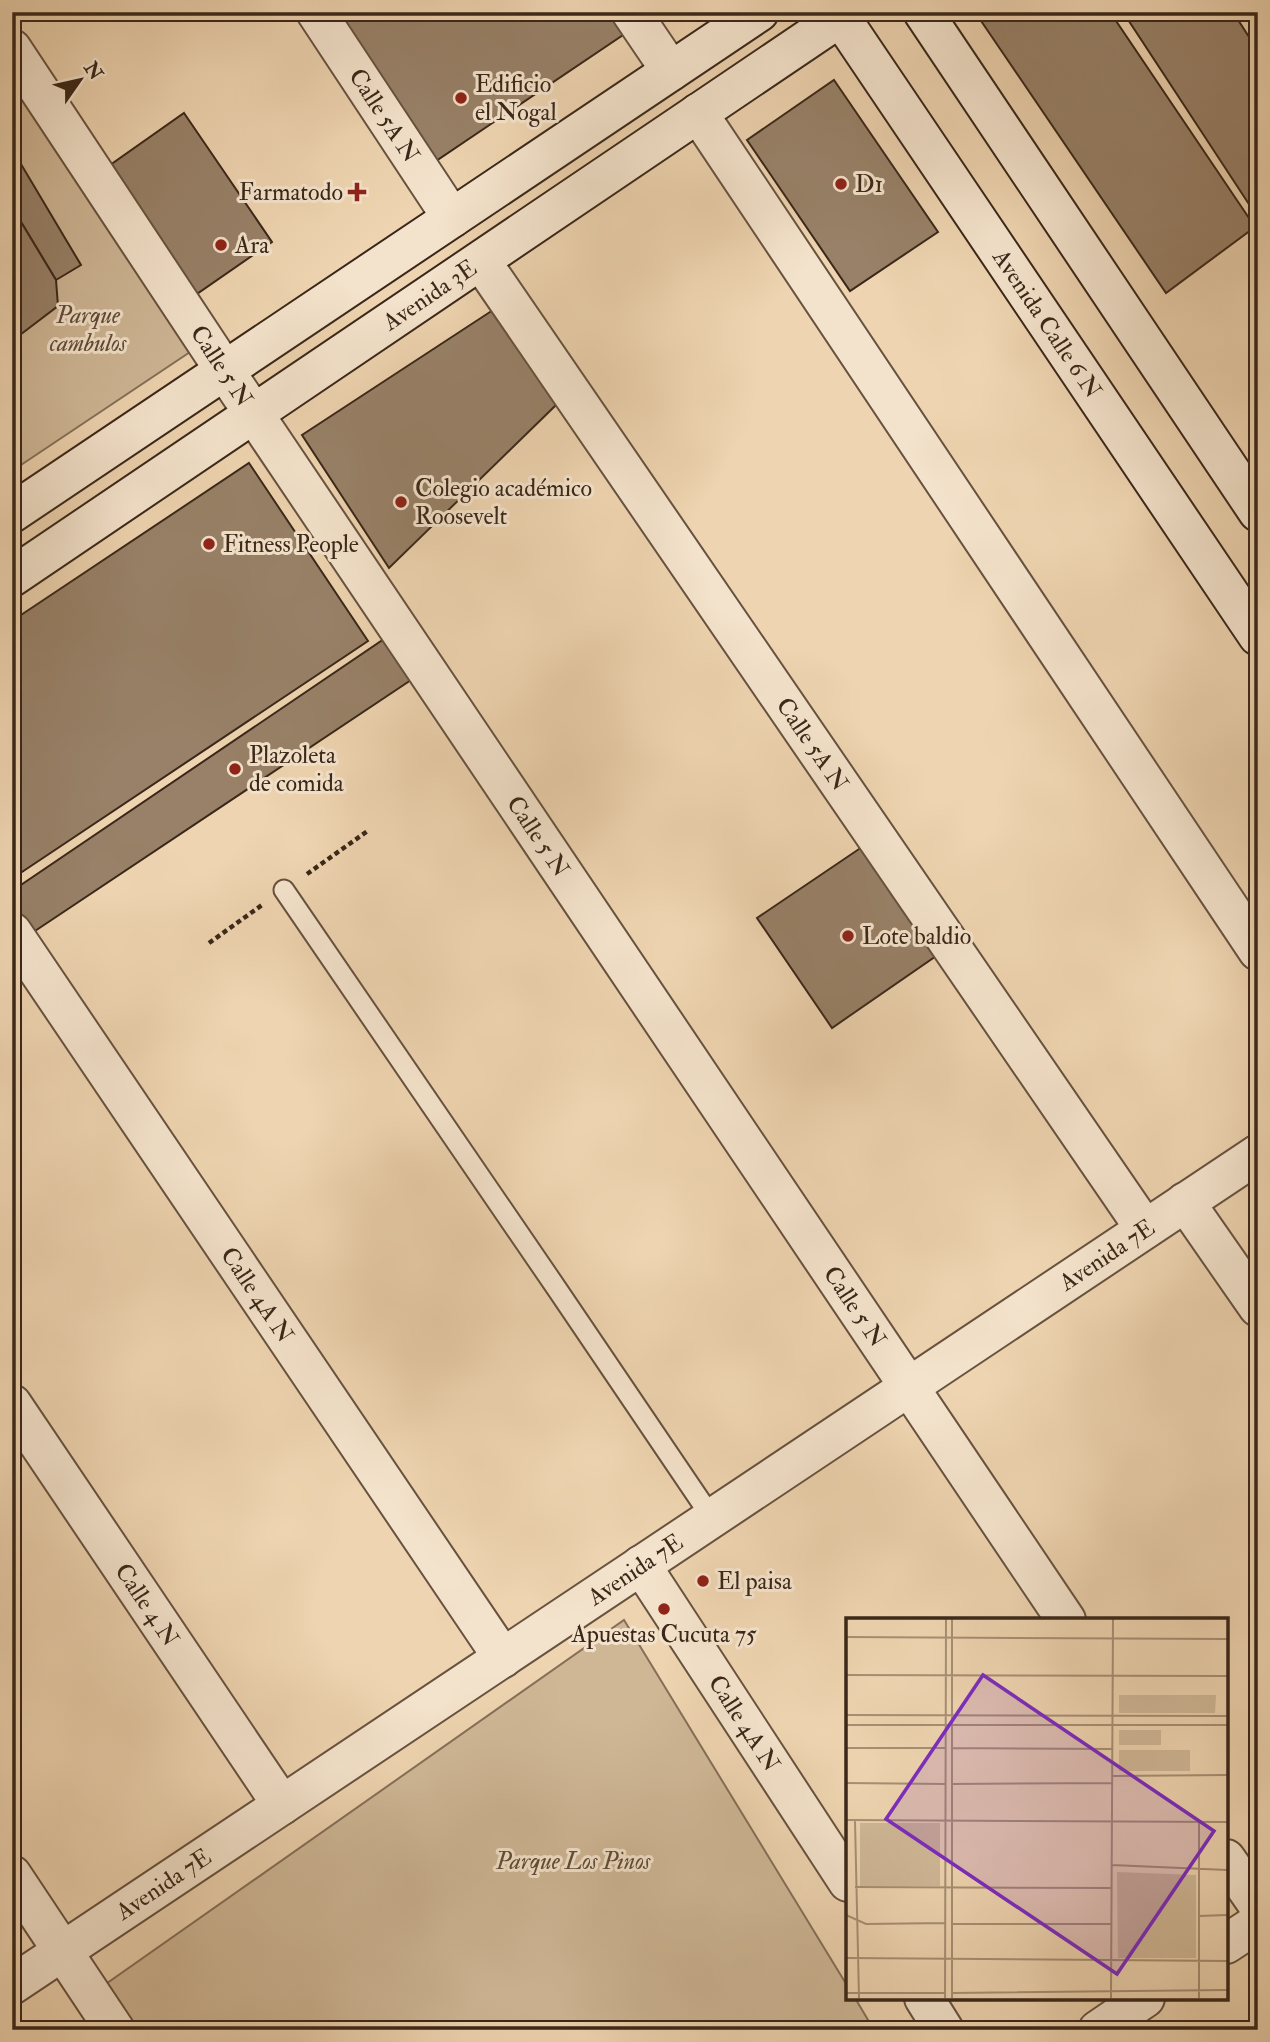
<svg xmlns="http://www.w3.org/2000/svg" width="1270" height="2042" viewBox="0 0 1270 2042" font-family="'IM FELL Double Pica',serif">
  <rect width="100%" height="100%" fill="#eed4b0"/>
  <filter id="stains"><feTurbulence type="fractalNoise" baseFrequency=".00286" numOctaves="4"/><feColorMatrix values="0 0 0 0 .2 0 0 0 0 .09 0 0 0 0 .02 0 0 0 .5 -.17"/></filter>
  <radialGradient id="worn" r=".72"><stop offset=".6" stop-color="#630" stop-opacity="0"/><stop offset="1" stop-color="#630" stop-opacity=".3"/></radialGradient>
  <g fill="#cfb796" stroke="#846f58" stroke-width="2">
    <path d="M12,79l181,271 -181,121z"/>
    <path d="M624,1620l224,367v11h7l19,32h-742l-29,-44z"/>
  </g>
  <g fill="#988168" stroke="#3a2719" stroke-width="2">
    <path d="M338,12h273l15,21 -193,130z"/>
    <path d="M975,12h135l145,215 -89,66z"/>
    <path d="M1123,12h110l25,39v167z"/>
    <path d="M834,80l104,152 -88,59 -103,-151z"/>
    <path d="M184,113l88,129 -81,56 -88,-128z"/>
    <path d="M12,149l69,116 -25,15 -44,-73z"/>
    <path d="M12,207l44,73 2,26 -46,35z"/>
    <path d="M493,310l64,94 -168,164 -87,-133z"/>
    <path d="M249,463l119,178 -352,235 -4,-5v-250z"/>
    <path d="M390,635l27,41 -388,259 -17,-22v-22z"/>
    <path d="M862,847l77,107 -107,74 -75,-110z"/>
  </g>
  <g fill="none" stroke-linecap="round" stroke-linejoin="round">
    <g stroke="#67523f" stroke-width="23">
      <path id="lane" d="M284,890l273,399 155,229"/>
    </g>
    <g stroke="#67523f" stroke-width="42">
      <g id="street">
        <path id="s1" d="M316,12l136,206"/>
        <path d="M631,12l40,59"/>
        <path id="s2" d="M12,49l213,322 841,1249"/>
        <path d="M698,113l560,838"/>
        <path id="s3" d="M481,261l664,968"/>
        <path id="s4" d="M12,932l491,726"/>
        <path d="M1185,1202l73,105"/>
        <path id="s5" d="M12,1404l270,401"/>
        <path id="s6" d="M641,1565l207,317"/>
        <path d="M1226,1859l32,46"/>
        <path d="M12,1875l103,155"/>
        <path d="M1226,1944l32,-21"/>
        <path id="s7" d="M12,1985l1246,-831"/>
        <path d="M924,1998l20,32"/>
        <path d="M1098,2030l47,-32"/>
      </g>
    </g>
    <g stroke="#3a2719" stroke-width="42">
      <g id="secondary">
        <path id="s8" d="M837,12l421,624"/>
        <path d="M923,12l335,500"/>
        <path d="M12,513l747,-501"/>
        <path id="s9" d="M12,577l836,-565"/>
      </g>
    </g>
    <g stroke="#3a2719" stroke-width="4.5" stroke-dasharray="5 3.5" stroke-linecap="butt">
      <path d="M307,874l62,-44"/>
      <path d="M209,943l53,-38"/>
    </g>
    <use href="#lane" stroke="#f4e3cc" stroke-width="19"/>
    <use href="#street" stroke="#f4e3cc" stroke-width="38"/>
    <use href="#secondary" stroke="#f4e3cc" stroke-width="38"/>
  </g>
  <g fill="#8f2418" stroke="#f4e3cc" stroke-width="2.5">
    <circle cx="461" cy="98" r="7"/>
    <circle cx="841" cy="184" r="7"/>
    <path d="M353.5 181.5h7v7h7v7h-7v7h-7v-7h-7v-7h7z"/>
    <circle cx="221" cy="245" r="7"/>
    <circle cx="401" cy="502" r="7"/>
    <circle cx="209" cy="544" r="7"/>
    <circle cx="235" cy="769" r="7"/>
    <circle cx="848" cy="936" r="7"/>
    <circle cx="703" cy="1581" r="7"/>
    <circle cx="664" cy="1609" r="7"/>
  </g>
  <g text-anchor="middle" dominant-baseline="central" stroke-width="6" stroke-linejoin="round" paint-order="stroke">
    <g font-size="24" fill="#3a2719" stroke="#f4e3cc" text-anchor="start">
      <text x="475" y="84">Edificio<tspan x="475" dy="28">el Nogal</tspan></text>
      <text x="855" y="184">D1</text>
      <text x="343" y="192" text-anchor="end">Farmatodo</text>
      <text x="235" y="245">Ara</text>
      <text x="415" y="488">Colegio académico<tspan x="415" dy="28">Roosevelt</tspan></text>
      <text x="223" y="544">Fitness People</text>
      <text x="249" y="755">Plazoleta<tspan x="249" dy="28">de comida</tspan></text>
      <text x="862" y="936">Lote baldio</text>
      <text x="717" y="1581">El paisa</text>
      <text x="664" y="1634" text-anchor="middle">Apuestas Cucuta 75</text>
    </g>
    <g font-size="24" fill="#3a2719" stroke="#f4e3cc">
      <text stroke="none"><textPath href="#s1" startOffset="124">Calle 5A N</textPath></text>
      <text stroke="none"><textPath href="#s9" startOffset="504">Avenida 3E</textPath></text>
      <text stroke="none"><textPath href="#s8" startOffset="376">Avenida Calle 6 N</textPath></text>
      <text stroke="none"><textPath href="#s2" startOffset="380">Calle 5 N</textPath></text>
      <text stroke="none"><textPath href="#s3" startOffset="586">Calle 5A N</textPath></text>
      <text stroke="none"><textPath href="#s2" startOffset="947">Calle 5 N</textPath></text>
      <text stroke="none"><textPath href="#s7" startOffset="1316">Avenida 7E</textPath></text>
      <text stroke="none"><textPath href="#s4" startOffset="438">Calle 4A N</textPath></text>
      <text stroke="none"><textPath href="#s2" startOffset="1514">Calle 5 N</textPath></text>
      <text stroke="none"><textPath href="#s7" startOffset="749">Avenida 7E</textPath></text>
      <text stroke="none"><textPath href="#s5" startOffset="242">Calle 4 N</textPath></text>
      <text stroke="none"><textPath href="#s6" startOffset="189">Calle 4A N</textPath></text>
      <text stroke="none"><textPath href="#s7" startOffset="182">Avenida 7E</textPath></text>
    </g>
    <g font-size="24" font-style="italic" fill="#5f4b38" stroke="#f4e3cc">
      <text x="88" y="315">Parque<tspan x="88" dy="28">cambulos</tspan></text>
      <text x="573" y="1861">Parque Los Pinos</text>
    </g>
  </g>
  <g transform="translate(846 1618)">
    <rect width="382" height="382" fill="#eed4b0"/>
    <path d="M273,77h97l-1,18h-96zM273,112h42v15h-42zM273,132h71v21h-71zM14,205h80v63h-80zM271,254l79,3v83h-78z" fill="#cfb796"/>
    <path fill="none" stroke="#a68f74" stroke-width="2" d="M0,19l381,2M0,57l381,1M0,97l381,1M0,107h381M0,130h99M106,130l161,1M266,158l115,-1M0,165l99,1M106,166l160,-1M0,202l381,2M9,203l4,177M266,247l115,5M9,269l257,1M0,297l20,9 79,-1M353,298l28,-1M106,306h160M0,340l381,3M0,375h99M106,375l275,-3M99,380l1,-379M106,380v-379M265,380l2,-379M353,380v-176"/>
    <path fill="#7b2cbf" fill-opacity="0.15" stroke="#7b2cbf" stroke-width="3.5" d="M137,57l231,156 -97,143 -231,-155z"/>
    <rect width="382" height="382" fill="none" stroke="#3a2719" stroke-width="3.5"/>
  </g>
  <rect width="1270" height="2042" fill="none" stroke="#eed4b0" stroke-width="42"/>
  <rect x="14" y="14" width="1242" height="2014" fill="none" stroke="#3a2719" stroke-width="3.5"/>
  <rect x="21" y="21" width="1228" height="2000" fill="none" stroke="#3a2719" stroke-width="2"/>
  <g transform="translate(80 80) rotate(56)" stroke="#f4e3cc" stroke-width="5" paint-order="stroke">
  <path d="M0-5L12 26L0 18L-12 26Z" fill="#3a2719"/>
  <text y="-10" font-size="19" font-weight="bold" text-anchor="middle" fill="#3a2719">N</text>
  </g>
  <rect width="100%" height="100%" filter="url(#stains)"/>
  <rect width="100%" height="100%" fill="url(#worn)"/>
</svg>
